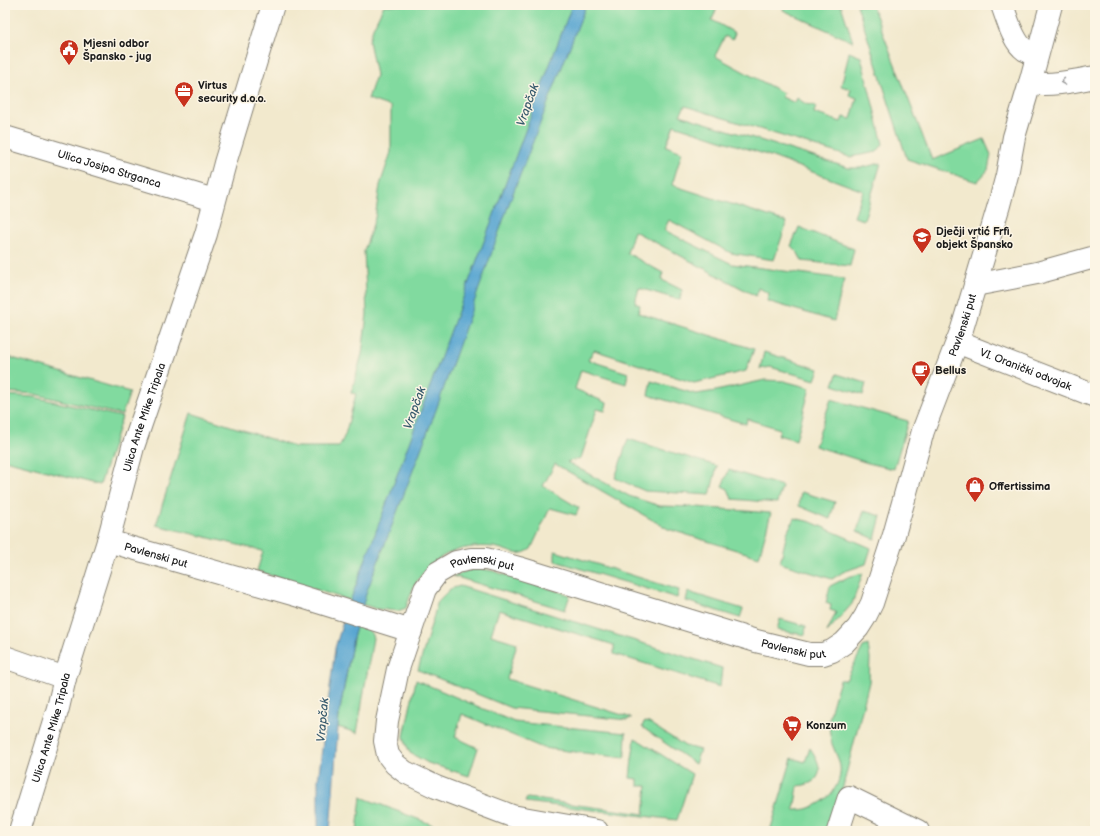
<svg xmlns="http://www.w3.org/2000/svg" width="1100" height="836" viewBox="0 0 1100 836" font-family="'Balsamiq Sans',sans-serif">
  <rect width="100%" height="100%" fill="#fcf5e5"/>
  <filter id="ink" filterUnits="userSpaceOnUse"><feTurbulence type="fractalNoise" baseFrequency=".025" numOctaves="2"/><feDisplacementMap in="SourceGraphic" scale="8" xChannelSelector="R" yChannelSelector="G"/><feConvolveMatrix kernelMatrix="1 2 1 2 8 2 1 2 1" color-interpolation-filters="sRGB"/></filter>
  <filter id="wash" filterUnits="userSpaceOnUse"><feTurbulence type="fractalNoise" baseFrequency=".012" numOctaves="4" result="noise"/><feDisplacementMap in="SourceGraphic" scale="16" xChannelSelector="R" yChannelSelector="G"/><feGaussianBlur stdDeviation="0.9" result="paint"/><feColorMatrix in="noise" values="0 0 0 0 0 0 0 0 0 0 0 0 0 0 0 0 0 1.4 0 .05"/><feComposite in="paint" operator="in"/></filter>
  <g filter="url(#wash)">
    <rect width="100%" height="100%" fill="#f2e9cd"/>
    <g fill="#81da9f" stroke="#4e7b5e">
      <path d="M384,5h334l-6,15 23,13 -3,7 -7,-4 -10,20 68,37 -1,4 13,6 2,-5 9,6 10,2 -2,7 27,9 2,-5 8,2 6,-21 -8,-3 2,-6 -10,-3 6,-24 2,-10 12,5 22,87 -6,8 -27,5 -165,-51 -5,9 169,53h11l21,-5 -17,57 -10,-3 9,-26 -93,-35 -96,-31 -8,21 16,6 -10,33 115,37 -13,38 -43,-7 -62,-33 -5,10 68,34 112,15 -10,42 -67,-20 2,-8 -11,-5 -2,8 -122,-65 -7,22 36,20 -1,7 20,10 -2,10 -41,-12 -4,15 5,2 -2,8 116,36 -8,22 -52,12 -100,-33 -6,10 40,13 -2,11 -45,-14 -6,19 32,14 -2,8 -8,-2 -16,49 -14,4 62,34 31,10 37,1 74,6 -12,44 -91,-28 -113,-65 -12,22 36,22 -3,7 -26,-7 -19,41c-15,10 -22,0 -38,-2 -33,-3 -61,8 -78,38 -4,7 -6,15 -9,23l-8,3 -21,-2 -120,-38 6,-20 -107,-26 35,-112 104,34h44l6,-12 11,-41 -5,-1 11,-39 5,-40 -3,-63 11,-33 5,-33 11,-33v-45l-23,-8 8,-24 -7,-34 4,-13z"/>
      <path d="M785,5h56l12,37 -70,-32z"/>
      <path d="M857,5h15l60,155 52,-21 7,16 -3,15 -11,12 -70,-23z"/>
      <path d="M799,227l55,22 -4,17 -48,-5 -4,-8 -7,-7z"/>
      <path d="M764,352l55,17 -4,11 -45,-13 -10,2z"/>
      <path d="M5,356l125,36 -8,23 -88,-21 -29,-2z"/>
      <path d="M837,374l29,9 -3,12 -30,-10z"/>
      <path d="M765,380l19,1 26,7 -14,52 -18,-5 2,-6 -33,-10 -1,5 -98,-29 3,-14 45,13 20,-3z"/>
      <path d="M5,395l29,2 88,20 -22,68 -95,-25z"/>
      <path d="M831,399l77,22 -14,48 -26,-6 -53,-17z"/>
      <path d="M628,439l89,27 -7,29 -65,-4 -30,-13z"/>
      <path d="M729,470l53,16 -5,17 -45,-4 -4,-10 -6,-3z"/>
      <path d="M801,492l34,10 -5,17 -31,-13z"/>
      <path d="M864,511l17,5 -6,23 -18,-8z"/>
      <path d="M794,518l17,4 60,26 -5,16 -23,8 -11,7 -52,-16 7,-30z"/>
      <path d="M555,551l124,39 -2,8 -122,-37z"/>
      <path d="M482,569l11,2 77,24 -5,15 -112,-34 16,-6z"/>
      <path d="M863,573l-11,31 -25,28 9,-20 -6,-2 1,-5 -5,-2 4,-17 18,-9z"/>
      <path d="M460,586l262,82 -2,19 -106,-33v-9l-115,-35 -8,25 26,8 -10,36 125,39 -5,2 -116,-12 -93,-38 20,-69 12,-12z"/>
      <path d="M688,592l55,17 -3,9 -54,-17z"/>
      <path d="M780,619l26,7 -1,9 -28,-5z"/>
      <path d="M356,626c10,3 14,2 17,12l-16,95 -19,-6 1,-12 14,-77z"/>
      <path d="M868,645l2,13 -1,24 -34,137 -5,12h-60l22,-73 13,4 5,-14c13,18 15,35 -12,38l-4,24c5,0 10,0 15,-2 20,-6 36,-26 30,-47 -2,-6 -5,-11 -7,-17 -2,-7 -3,-15 -3,-22 0,-9 8,-31 11,-42h6l17,-33z"/>
      <path d="M416,680l98,42 112,11 -1,25 -82,-10 -81,-34 -7,23 23,11 -9,28 -41,-13 -18,-10 -4,-9 -2,-8z"/>
      <path d="M644,722l5,1 36,23 15,4 -5,14 -53,-37z"/>
      <path d="M635,738l57,36 -15,46 -152,-18 2,-4 117,16 3,-28h-9v-7l-8,-1 2,-19z"/>
      <path d="M361,797l80,31v3h-84z"/>
    </g>
    <path fill="#58a6d1" stroke="#3a6176" d="M572,5h14l-76,196 -74,209 -69,181 -14,47 -14,77 -9,116h-12v-51l17,-132 11,-36z"/>
  </g>
  <g filter="url(#ink)">
    <g fill="none" stroke-linecap="round" stroke-linejoin="round">
      <g stroke="#878274" stroke-width="24">
        <g id="street">
          <path d="M1002,5c5,13 11,37 23,45 4,2 9,3 12,4"/>
          <path d="M1030,83c22,3 44,-2 65,-6"/>
          <path id="s1" d="M5,137l209,63"/>
          <path d="M975,285l62,-12 58,-16"/>
          <path id="s2" d="M957,342l138,54"/>
          <path id="s3" d="M108,541l191,55 112,35"/>
          <path d="M5,657l60,21"/>
          <path id="s4" d="M20,831l38,-123 7,-30 43,-137 25,-94 73,-213 19,-71 48,-158"/>
          <path id="s5" d="M597,831l-85,-15 -76,-29 -31,-15 -10,-8 -7,-9 -3,-14 2,-20 11,-52 27,-80 12,-16 19,-11 15,-3h15l33,9 185,57 52,16 53,13h14l9,-3 12,-8 14,-15 7,-11 7,-14 22,-68 29,-104 39,-102 37,-124 8,-30 7,-38 16,-54 21,-78"/>
          <path d="M838,831l11,-34 69,34"/>
        </g>
      </g>
      <use href="#street" stroke="#fff" stroke-width="22"/>
    </g>
    <defs><path id="oneway-chevron" d="M-2-3.5L2.5 0L-2 3.5" fill="none" stroke-width="1.6" stroke-linecap="round" stroke-linejoin="round"/></defs>
    <use stroke="#999" href="#oneway-chevron" transform="translate(1063 82) rotate(171)"/>
  </g>
  <defs>
    <g id="civic-pin" transform="scale(1)"><path d="M0 17L-7.5 6A9.5 9.5 0 1 1 7.5 6Z" fill="#c8321e" stroke="#fcf5e5"/><path d="M-.6-6.5H3V-4.5H.6V-3L4-1V1h2V6H-6V1h2V-1L-.6-3ZM-1.2 2.5V6h2.4V2.5Z" fill="#fff"/></g>
    <g id="office-pin" transform="scale(1)"><path d="M0 17L-7.5 6A9.5 9.5 0 1 1 7.5 6Z" fill="#c8321e" stroke="#fcf5e5"/><path d="M-6-3h4V-5.5h4V-3h4V5H-6ZM-1-4.5V-3h2v-1.5ZM-6 0V1H6V0Z" fill="#fff"/></g>
    <g id="school-pin" transform="scale(1)"><path d="M0 17L-7.5 6A9.5 9.5 0 1 1 7.5 6Z" fill="#c8321e" stroke="#fcf5e5"/><path d="M0-5L7-2L0 1L-7-2ZM-4 1L0 2.5L4 1V4Q0 6-4 4Z" fill="#fff"/></g>
    <g id="cafe-pin" transform="scale(1)"><path d="M0 17L-7.5 6A9.5 9.5 0 1 1 7.5 6Z" fill="#c8321e" stroke="#fcf5e5"/><path d="M-5.5-4.5H6V0H3Q3 3.5 0 3.5H-2.5Q-5.5 3.5-5.5 0ZM3-3.2v2h1.7v-2ZM-6 4.5H4V6H-6Z" fill="#fff"/></g>
    <g id="shop-pin" transform="scale(1)"><path d="M0 17L-7.5 6A9.5 9.5 0 1 1 7.5 6Z" fill="#c8321e" stroke="#fcf5e5"/><path d="M-5-2.5h2.3a2.7 3.5 0 0 1 5.4 0H5L5.5 6h-11ZM-1.5-2.5h3a1.5 2.3 0 0 0-3 0Z" fill="#fff"/></g>
    <g id="supermarket-pin" transform="scale(1)"><path d="M0 17L-7.5 6A9.5 9.5 0 1 1 7.5 6Z" fill="#c8321e" stroke="#fcf5e5"/><path d="M-6-5.5h2.5l.6 2H6L4.5 2H-2.5L-4.4-4H-6ZM-1.5 3.2a1.3 1.3 0 1 0 .1 0ZM3 3.2a1.3 1.3 0 1 0 .1 0Z" fill="#fff"/></g>
  </defs>
  <g fill-rule="evenodd">
    <use href="#civic-pin" x="69" y="49"/>
    <use href="#office-pin" x="184" y="91"/>
    <use href="#school-pin" x="922" y="237"/>
    <use href="#cafe-pin" x="921" y="370"/>
    <use href="#shop-pin" x="975" y="486"/>
    <use href="#supermarket-pin" x="792" y="725"/>
  </g>
  <g text-anchor="middle" dominant-baseline="central" stroke-width="3" stroke-linejoin="round" paint-order="stroke">
    <g font-size="11" font-weight="bold" fill="#1c1c1c" stroke="#fcf5e5" text-anchor="start">
      <text x="83" y="43">Mjesni odbor<tspan x="83" dy="13">Špansko - jug</tspan></text>
      <text x="198" y="85">Virtus<tspan x="198" dy="13">security d.o.o.</tspan></text>
      <text x="936" y="231">Dječji vrtić Frfi,<tspan x="936" dy="13">objekt Špansko</tspan></text>
      <text x="935" y="370">Bellus</text>
      <text x="989" y="486">Offertissima</text>
      <text x="806" y="725">Konzum</text>
    </g>
    <g font-size="11" fill="#1c1c1c" stroke="#fcf5e5">
      <text stroke="none"><textPath href="#s1" startOffset="109">Ulica Josipa Strganca</textPath></text>
      <text stroke="none"><textPath href="#s5" startOffset="1187">Pavlenski put</textPath></text>
      <text stroke="none"><textPath href="#s2" startOffset="74">VI. Oranički odvojak</textPath></text>
      <text stroke="none"><textPath href="#s4" startOffset="432">Ulica Ante Mike Tripala</textPath></text>
      <text stroke="none"><textPath href="#s3" startOffset="50">Pavlenski put</textPath></text>
      <text stroke="none"><textPath href="#s5" startOffset="467">Pavlenski put</textPath></text>
      <text stroke="none"><textPath href="#s5" startOffset="791">Pavlenski put</textPath></text>
      <text stroke="none"><textPath href="#s4" startOffset="108">Ulica Ante Mike Tripala</textPath></text>
    </g>
    <g font-size="12" font-style="italic" fill="#375a6d" stroke="#fcf5e5">
      <text transform="translate(528 105) rotate(-70)">Vrapčak</text>
      <text transform="translate(415 408) rotate(-70)">Vrapčak</text>
      <text transform="translate(323 720) rotate(-85)">Vrapčak</text>
    </g>
  </g>
  <rect width="1100" height="836" fill="none" stroke="#fcf5e5" stroke-width="20"/>
</svg>
